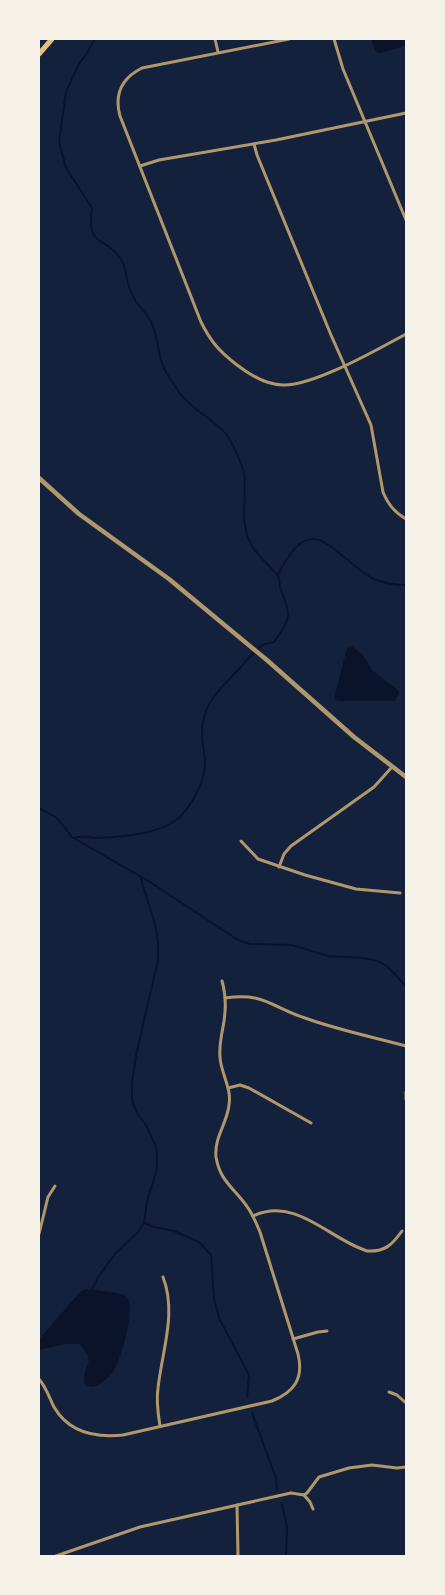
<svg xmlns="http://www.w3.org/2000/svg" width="445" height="1595" viewBox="0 0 445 1595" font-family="Lato,sans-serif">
  <rect width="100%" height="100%" fill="#14213d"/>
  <g fill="#0b132b">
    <path d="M371,39h35l-1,6 -2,2 -24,6 -4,-2z"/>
    <path d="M353,647l10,8 9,15 26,20 1,3 -4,8h-55l-6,-2 13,-51z"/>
    <path d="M85,1289c6,0 37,4 41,7 11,11 -5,62 -12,74 -5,8 -15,17 -24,17l-6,-4c-1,-22 14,-18 -5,-39h-13l-27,6v-10l2,-3 38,-44z"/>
  </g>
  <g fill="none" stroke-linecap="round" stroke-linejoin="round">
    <g stroke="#0b132b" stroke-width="2">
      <path d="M278,575c34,-70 54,-20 94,3 10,5 23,7 34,7"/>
      <path d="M39,808l18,10 15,19 78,45 88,58 12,4 42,1 36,11 36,2 14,3 10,6 18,19"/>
      <path d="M75,838c7,-3 15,0 23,0 22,-1 59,-4 77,-17 16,-12 31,-41 30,-61 -2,-16 -6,-32 1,-49 6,-16 21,-29 33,-42 6,-6 17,-21 24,-24 3,-2 8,-2 11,-3 19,-26 16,-27 6,-55 -1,-4 0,-8 -2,-11 -10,-14 -25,-22 -30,-39 -8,-20 -1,-43 -4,-64 -3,-12 -9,-24 -15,-35 -11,-17 -37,-27 -50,-46 -6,-9 -14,-19 -17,-29 -5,-16 -4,-28 -12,-43 -6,-10 -15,-17 -19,-28 -5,-11 -4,-23 -10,-33 -16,-24 -35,-10 -29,-51l-26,-40 -7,-26 7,-50 13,-28 8,-11 8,-14"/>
      <path d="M144,1223l10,4 20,4 25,11 12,13 3,43 5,20 30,57 -2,22"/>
      <path d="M92,1289l6,-12 17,-23 23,-22 6,-9 3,-22 10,-32v-12l-1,-10 -9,-20 -10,-14 -5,-12v-18l4,-28 22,-95v-18l-3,-18 -15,-48"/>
      <path d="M252,1413l24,65 1,12"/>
      <path d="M282,1504l5,23 -1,29"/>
    </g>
    <g stroke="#b1986c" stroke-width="3">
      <path d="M215,39l3,13"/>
      <path d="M289,39l-147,29c-20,10 -28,26 -22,48l81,206c10,20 18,29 36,43 13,10 29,20 46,20 31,1 95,-36 123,-51"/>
      <path d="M334,39l9,30 63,151"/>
      <path d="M254,144l3,11 74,180 40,90 12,67c5,12 11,20 23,27"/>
      <path d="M140,166l19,-6 117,-20 130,-27"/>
      <path d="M241,841l17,18 47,16 51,14 44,4"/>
      <path d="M279,867l5,-13 7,-8 83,-59 18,-20"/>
      <path d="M225,998c39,-6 46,9 80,20 33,12 68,19 101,28"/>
      <path d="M228,1088l12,-3 9,3 62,35"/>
      <path d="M406,1092v7"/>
      <path d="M253,1216c43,-20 76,23 114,35 18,1 25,-6 35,-20"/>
      <path d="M39,1234l9,-37 7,-11"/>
      <path d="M293,1339l25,-7 9,-1"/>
      <path d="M39,1379c7,8 10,18 15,28 15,26 41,31 69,28l149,-34c22,-9 32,-22 26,-47l-38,-122c-4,-10 -8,-19 -14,-27 -13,-18 -26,-24 -30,-48 -2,-20 11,-33 13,-52 3,-17 -8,-31 -9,-48 -1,-10 1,-20 3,-30 3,-15 3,-32 -1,-46"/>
      <path d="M389,1392l8,3 9,8"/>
      <path d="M160,1426c-2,-12 -4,-25 -2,-38 4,-37 19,-75 5,-111"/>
      <path d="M304,1495l3,-2 12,-16 30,-9 23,-3 25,3 9,-1"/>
      <path d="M237,1505l1,51"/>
      <path d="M56,1556l84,-29 151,-34 13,2 6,7 3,7"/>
    </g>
    <path stroke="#b1986c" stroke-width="4.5" d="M39,478l40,36 90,65 99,82 86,76 52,40"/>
    <path stroke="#e5c07b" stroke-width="5" d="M39,54l13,-15"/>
  </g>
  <rect width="445" height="1595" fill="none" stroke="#f6f1e7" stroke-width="80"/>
</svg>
